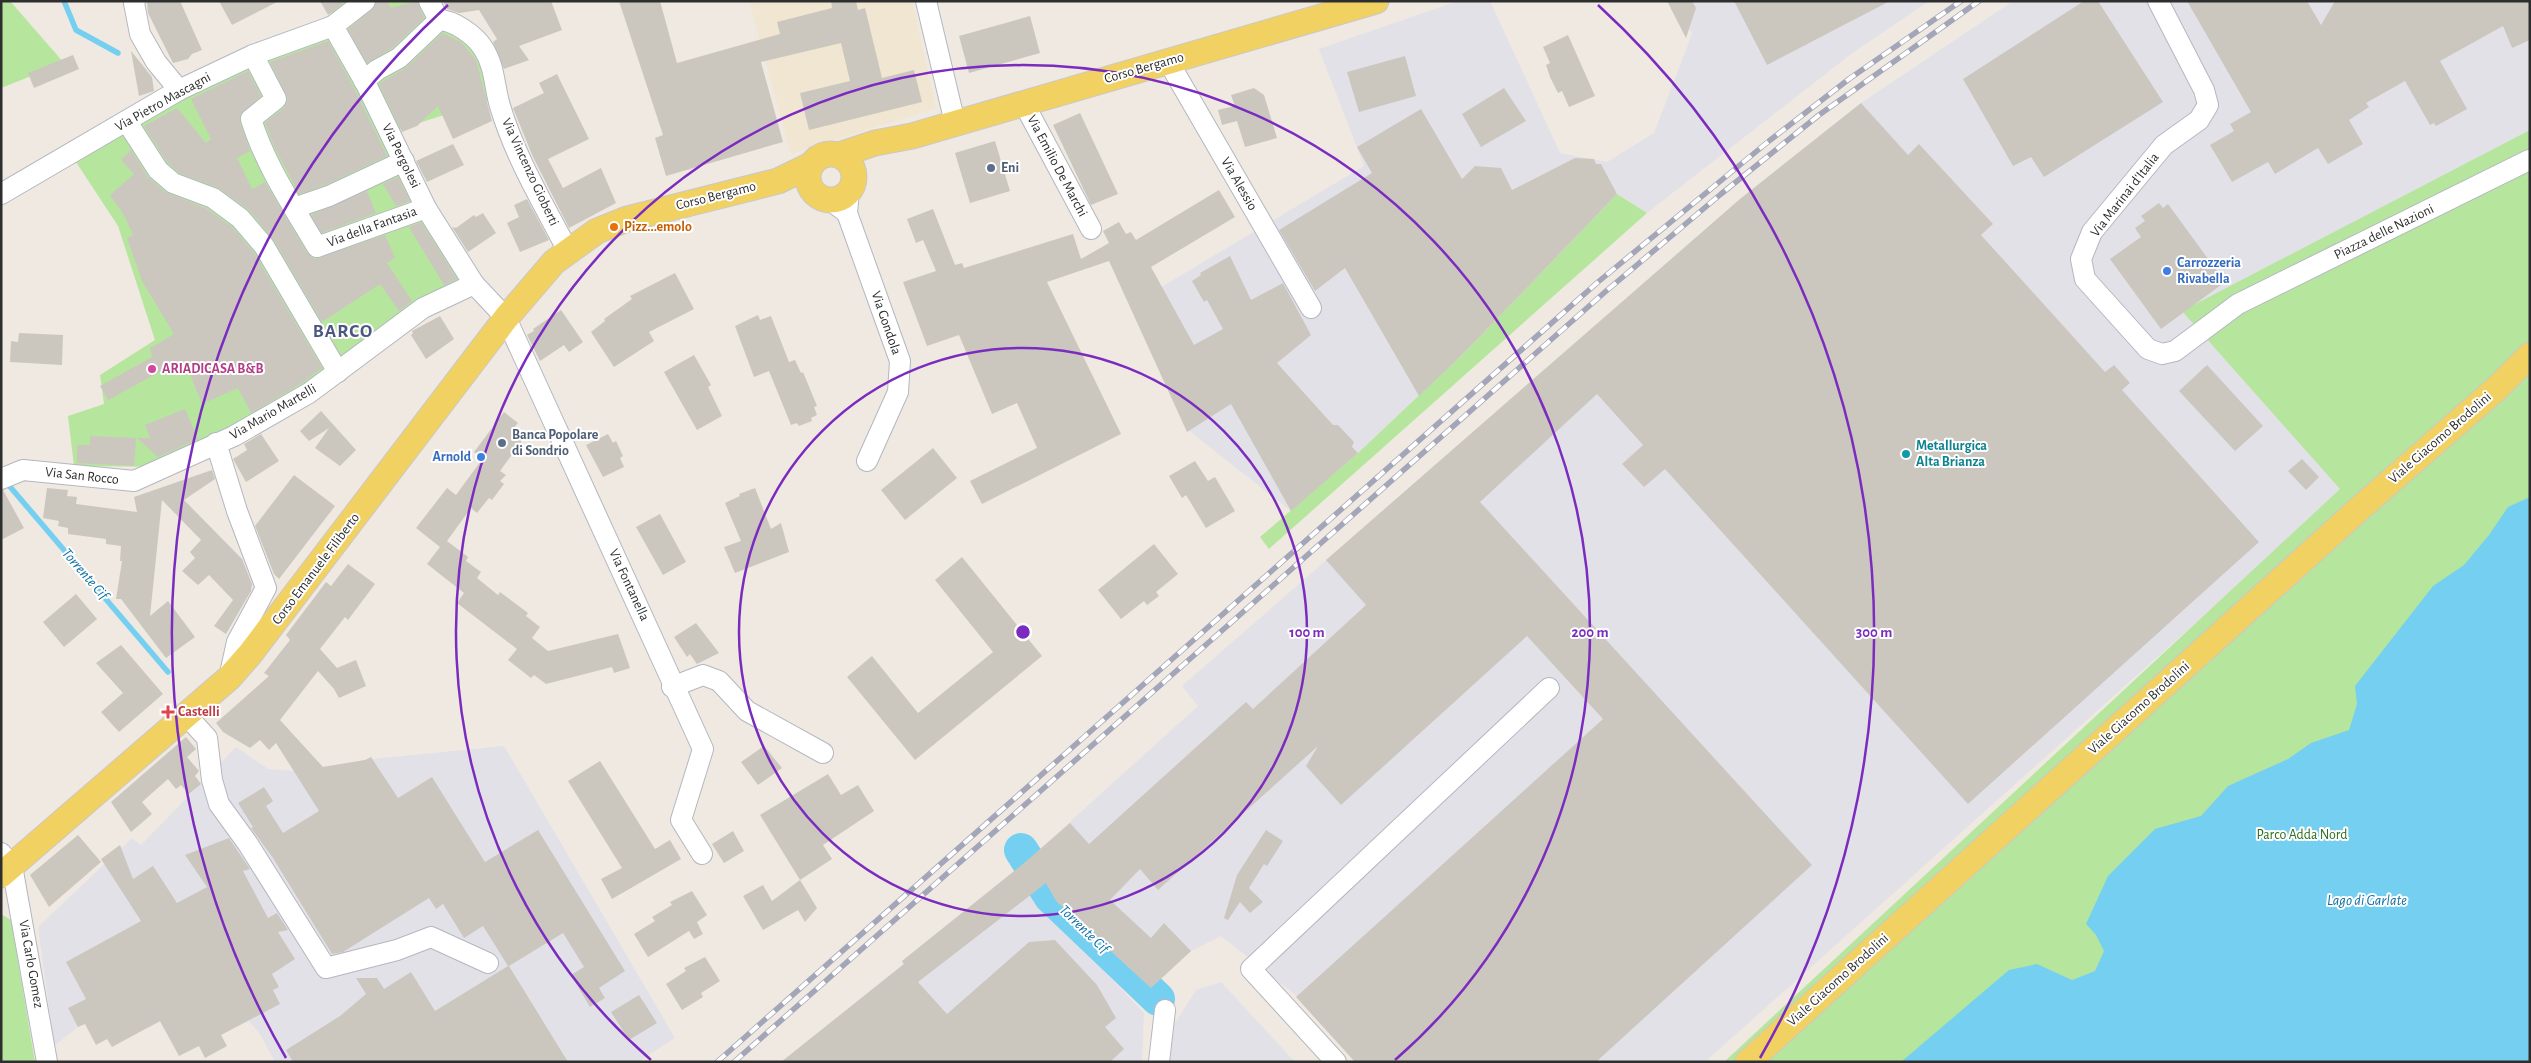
<svg xmlns="http://www.w3.org/2000/svg" width="2531" height="1063" viewBox="0 0 2531 1063" font-family="'Alegreya Sans',sans-serif">
  <rect width="100%" height="100%" fill="#efe9e1"/>
  <g fill="#e3e1e8">
    <path d="M1458,1h32l70,152 47,9 47,-29 38,-99 -15,-33h252l-78,53 -204,159 -30,-19 -151,157 -108,102 -67,58 -103,-81 -55,-126 231,-138 -45,-117z"/>
    <path d="M2013,1h517v146l-21,195 -804,720h-348l-60,-66 -76,-60 -30,15 -40,37 -95,-87 -25,-44 167,-151 -16,-20 558,-487 121,-96z"/>
    <path d="M504,746l171,292 -37,24h-363l-15,-28 -11,-13 -70,34 -19,-33 -14,7 -14,-27 -54,25 -24,19 -16,-119 94,-89 9,7 95,-98 32,22 25,2 80,-12z"/>
    <path d="M1021,865l21,40 102,108 -2,49h-360l121,-98 -1,-3z"/>
    <path d="M1221,982l74,80h-128l4,-33 25,-39z"/>
  </g>
  <path fill="#f0e6d1" d="M749,1h163l24,107 -145,46z"/>
  <g fill="#b6e59e">
    <path d="M1,1h9l54,62 -63,25z"/>
    <path d="M326,1h109l40,49 22,48 -103,33 79,148 -293,188 -106,-1 -6,-50 36,-12 -4,-29 55,-35 -37,-114 -44,-67 145,-98 112,-46z"/>
    <path d="M2530,130v932h-806l616,-573 -158,-178z"/>
    <path d="M1617,194l30,19 -378,336 -9,-12 98,-84 108,-102z"/>
    <path d="M1,914l10,6 24,142h-34z"/>
  </g>
  <path fill="#75cff0" d="M2530,497v565h-629l108,-92 28,-6 35,16 23,-9 9,-20 -8,-16 -10,-11 22,-48 47,-47 46,-13 27,-30 60,-27 23,-16 38,-13 8,-26 -2,-18 78,-100 31,-21 25,-30 19,-28z"/>
  <g fill="none" stroke-linecap="round" stroke-linejoin="round">
    <g stroke="#75cff0" stroke-width="5.5">
      <path d="M64,1l12,29 42,23"/>
      <path d="M6,482l162,190"/>
    </g>
    <path stroke="#75cff0" stroke-width="34" d="M1021,850l30,47 107,102"/>
  </g>
  <g fill="#cbc7bf">
    <path d="M147,1h33l22,49 -10,4 -4,5 -15,4 -25,-50z"/>
    <path d="M219,1h60l-47,24z"/>
    <path d="M320,1h20l2,3 -14,11z"/>
    <path d="M377,1h10l4,7 26,-7 7,17 -32,30 -25,15 -19,-34 24,-19z"/>
    <path d="M443,1h108l11,29 -43,16 10,14 -25,9 -11,-27 4,-3 -18,-29 -20,3 -12,-4z"/>
    <path d="M619,1h41l17,62 103,-29 -3,-12 55,-14 -1,-7h25l2,9 7,-2 17,70 32,-8 8,32 -113,28 -9,-37 50,-12 -9,-38 -80,19 22,80 -117,34 -11,-38 8,-3z"/>
    <path d="M1667,1h25l4,7 -10,30z"/>
    <path d="M1734,1h156l-123,64z"/>
    <path d="M2084,1h14l65,101 -119,75 -13,-20 -18,9 -50,-87z"/>
    <path d="M2187,1h120l14,24 14,-24h195v39l-18,8 -9,-22 -63,35 27,48 -31,17 -2,-3 -4,2 -25,-44 -39,22 3,4 -20,13 14,24 -35,20 -10,-16 -43,26 -7,-12 -36,20 -22,-37 24,-14 -4,-7 21,-12z"/>
    <path d="M1030,16l10,37 -71,20 -10,-37z"/>
    <path d="M443,33l19,10 14,17 16,61 -39,18 -15,-33 -21,20 -15,6 -23,-48 28,-17z"/>
    <path d="M1568,35l27,61 -26,11 -7,-16 -4,2 -8,-16 -4,-12 4,-2 -7,-16z"/>
    <path d="M328,41l27,49 32,66 -62,29 -26,9 -24,-46 -10,-25 19,-15 4,-9 -18,-37z"/>
    <path d="M131,51l21,26 2,14 -15,5z"/>
    <path d="M73,55l6,14 -45,19 -6,-15z"/>
    <path d="M1405,56l11,40 -57,16 -12,-40z"/>
    <path d="M248,71l13,25 -21,19v8l10,28 -13,7 15,31 13,-7 42,71 8,6 70,-24 10,23 -8,5 25,38 -13,10 -19,-27 -58,38 -48,-82 -25,-30 -32,-23 -38,-14 -12,-11 -23,-36 33,-18 29,35 5,-4 -20,-40z"/>
    <path d="M557,74l32,65 -41,20 15,29 38,-20 15,35 -47,25 -36,-71 -20,-49 31,-15 -5,-10z"/>
    <path d="M1254,88l10,7 13,43 -32,9 -8,-26 -15,4 -4,-15 17,-4 -4,-11z"/>
    <path d="M1504,88l22,33 -45,26 -19,-33z"/>
    <path d="M1861,103l47,52 11,-11 74,80 -12,11 124,137 9,-7 16,18 -8,7 137,152 -291,262 -303,-335 -21,18 -22,-23 21,-19 -46,-51 -117,108 332,363 -216,197h-241l-59,-65 307,-278 -76,-83 -186,169 -35,-39 12,-20 -160,144 -18,-21 -30,31 41,38 13,-15 27,28 -40,37 -95,-87 -10,-18 -128,99 29,32 82,-72 26,-2 42,45 19,33 -11,9 19,22 -14,13h-329l123,-98 -2,-3 121,-97 47,-41 19,21 157,-142 7,7 113,-104 -40,-45 414,-361z"/>
    <path d="M1421,109l41,70 13,-13 26,2 11,22 63,-32 19,1 2,5h5l16,30 -151,157 -47,45 -74,-128 -30,23 -36,-61 93,-57 -15,-26z"/>
    <path d="M1080,113l38,81 -27,11 -38,-80z"/>
    <path d="M995,141l15,50 -40,12 -15,-50z"/>
    <path d="M453,144l11,21 -37,17 -11,-21z"/>
    <path d="M131,150l17,27 17,15 42,17 25,18 22,26 68,115 -20,15 -51,30 -13,-25 -36,16 -15,-37 -7,3 -4,-7 -68,37 -8,-14 52,-29 -2,-9 24,-14 -32,-53 -15,-43 6,-3 -9,-20 -14,-20 24,-21 -13,-14z"/>
    <path d="M398,177l12,24 -14,5 -13,-22z"/>
    <path d="M1219,190l16,27 -84,50 43,78 29,-16 -16,-29 -3,2 -12,-21 9,-6 -1,-2 30,-17 21,44 32,-17 28,52 -34,28 56,62h5l16,17 -2,5 6,6 -67,58 -60,-107 -44,28 -78,-171 -62,21 74,152 -139,70 -12,-23 67,-33 -20,-45 -25,11 -33,-79 -32,11 -24,-64 33,-11 -13,-31 -7,3 -9,-24 26,-10 22,56 7,-2 2,5 109,-34 8,25 28,-16 -6,-12 16,-9 7,12 5,-2 5,8z"/>
    <path d="M367,191l9,22 -54,20 -11,-18z"/>
    <path d="M527,199l22,41 -29,12 -13,-29 12,-6 -5,-12z"/>
    <path d="M2159,203l4,5 5,-4 57,78 -64,47 -51,-70 31,-22 -6,-9 10,-7 -4,-5z"/>
    <path d="M483,213l13,20 -28,19 -16,-25 4,1 18,-13 2,2z"/>
    <path d="M421,222l36,57 -13,6 -35,-58z"/>
    <path d="M675,273l19,36 -45,23 5,9 -40,26 -23,-35 14,-11 -1,-2 28,-20 -2,-3z"/>
    <path d="M561,310l22,32 -14,10 -5,-7 -24,16 -13,-26 7,-4 -1,-2z"/>
    <path d="M758,315l2,5 11,-4 18,46 6,-2 6,13 2,-1 14,34 -3,1 3,8 -6,3 1,3 -13,5 -2,-3 -6,2 -22,-54 -15,6 -19,-51z"/>
    <path d="M440,316l14,23 -28,20 -15,-24 2,-2 -1,-2z"/>
    <path d="M19,333l44,2 -1,30 -52,-3 1,-21 7,1z"/>
    <path d="M694,355l17,30 -3,2 14,29 -25,14 -33,-58z"/>
    <path d="M2207,365l56,61 -28,25 -56,-60z"/>
    <path d="M185,409l13,30 -40,18 -21,-19h13l-5,-13z"/>
    <path d="M321,411l35,39 -16,16 -25,-18 14,-20 -20,13 -9,-10z"/>
    <path d="M504,412l14,11 -6,7 12,8 -24,33 6,4 -6,6 4,3 -12,16 -3,-2 -12,15 -6,-5 -24,33 21,16 -2,4 15,11 -4,6 21,17 2,-3 28,21 -2,3 14,11 -8,11 16,13 70,-17 12,34 -16,5 -2,-6 -66,17 -12,-9 -3,3 -23,-18 9,-11 -60,-46 7,-10 -37,-29 13,-17 -24,-19 31,-40 9,7 27,-37 -9,-6z"/>
    <path d="M261,434l18,27 -33,21 -13,-23 14,-9 -3,-6z"/>
    <path d="M608,434l5,9 3,-2 7,15 -3,2 4,9 -21,10 -17,-32z"/>
    <path d="M90,436l46,2 -2,28 -57,-3v-18h13z"/>
    <path d="M933,448l24,30 -52,42 -24,-30z"/>
    <path d="M2302,459l17,18 -13,13 -18,-19z"/>
    <path d="M1195,461l13,20 7,-4 20,34 -29,17 -20,-33 -4,3 -13,-22z"/>
    <path d="M212,470l3,9 -31,21 58,59 10,25 -1,7 -25,43 -12,-8 19,-26 -24,-25 -11,10 -16,-14 13,-13 -5,-6 11,-12 -39,-40 -12,116 18,-15 27,36 -29,21 -45,-59h-5l6,-38h-2l1,-15 -15,-2v-5l-38,-5v-6l-10,-2 1,-5 -16,-3 4,-30 21,2 -1,6 10,1 -1,7 61,8 -3,-15z"/>
    <path d="M294,475l41,31 -56,73 -5,-5 -19,-48z"/>
    <path d="M755,488l16,41 10,-6 8,29 -54,21 -11,-26 17,-6 -16,-38 15,-7 -1,-2z"/>
    <path d="M3,490l21,38 -23,12v-49z"/>
    <path d="M660,514l26,48 -23,13 -27,-48z"/>
    <path d="M1154,544l24,30 -22,18 3,4 -12,9 -3,-4 -23,18 -23,-29z"/>
    <path d="M962,557l80,99 -127,104 -68,-83 25,-21 46,57 75,-61 -58,-72z"/>
    <path d="M348,564l27,20 -27,36 -3,-3 -25,32 17,19 19,-8 10,26 -27,12 -5,-9 -16,-18 -38,49 43,47 42,-7 6,-3 27,41 34,-21 53,85 53,-32 87,141 -26,17 6,10 -15,9 -19,-32 13,-8 -21,-34 -54,33 59,96h-275l-7,-12 54,-34 26,-22 -10,-16h21l7,11 27,-17 24,39 73,-45 -25,-40 -19,12 -21,-34 -7,5 -7,-11 -86,54 -11,2 -59,-96 -22,-30 2,-1 -15,-24 26,-16 9,14 -7,5 17,27 36,-22 -43,-68 -7,7 -9,-10 -10,8 -27,-16 -7,-9 53,-47 -5,-3 26,-33 -4,-5 40,-53 5,4z"/>
    <path d="M76,594l21,25 -33,28 -21,-25z"/>
    <path d="M696,623l23,30 -22,11 -7,-10 -3,3 -13,-20z"/>
    <path d="M121,645l42,49 -44,38 -18,-20 22,-19 -27,-30z"/>
    <path d="M186,737l10,12 -9,8 12,14 -4,5 6,8 -12,10 -8,-9 -5,4 -8,-10 -26,23 10,12 -21,18 -20,-30z"/>
    <path d="M764,746l18,22 -24,17 -17,-23z"/>
    <path d="M600,761l55,88 15,-9 11,19 -69,40 -11,-20 21,-11 -54,-87z"/>
    <path d="M828,774l13,21 17,-10 16,26 -51,34 9,14 -32,21 -40,-65z"/>
    <path d="M1266,830l17,11 -16,25 -3,-2 -15,24 14,14 -13,11 -10,-11 -12,18 -4,-2 13,-43z"/>
    <path d="M733,831l11,20 -20,12 -12,-19z"/>
    <path d="M78,835l23,27 -52,45 -19,-32z"/>
    <path d="M229,838l21,31 -7,2 25,47 9,-5 11,17 -10,2 17,27 -23,15 7,13 -6,3 7,14 -59,31 6,11 -22,12 -6,-12 -20,10 -19,-35 -48,26 -5,-8 -11,6 -11,-21 -7,3 -10,-19 18,-9 -20,-37 75,-41 -40,-62 19,-14 13,34 20,-13 24,37 30,-16 -22,-32z"/>
    <path d="M800,880l17,28 -12,14 -7,-12 -35,20 -20,-34 20,-11 9,16z"/>
    <path d="M692,891l15,24 -10,7 6,12 -9,5 -5,-8 -41,26 -14,-23 21,-13 -3,-4 20,-12 -2,-3z"/>
    <path d="M705,957l15,24 -19,12 2,4 -21,13 -16,-26 20,-13 -2,-3z"/>
    <path d="M639,995l18,28 -28,17 -18,-28z"/>
  </g>
  <g fill="none" stroke-linecap="round" stroke-linejoin="round">
    <g stroke="#b4b7c1" stroke-width="22">
      <g id="minor">
        <path d="M135,1l-1,2 6,31 16,28 23,28"/>
        <path d="M429,1l10,19c14,0 36,15 44,28 12,18 11,38 17,58 15,51 44,99 68,145"/>
        <path d="M926,1l29,122"/>
        <path d="M2158,1l46,89 4,15 -9,15 -35,25 -72,87 -11,27 4,20 63,70 14,5 13,-3 63,-47 291,-144"/>
        <path d="M333,26l33,58 60,124 48,76"/>
        <path d="M253,55l23,44 -25,20c14,46 42,87 66,128l109,-39"/>
        <path d="M1168,61l143,247"/>
        <path d="M364,81l13,-11 22,-12 40,-38"/>
        <path d="M1023,102l68,127"/>
        <path d="M127,122l31,48 15,13 40,15 27,20 24,28 74,126"/>
        <path d="M849,191l-2,22 53,148 -2,31 -31,69"/>
        <path d="M1,194l178,-104 74,-35 80,-29 32,-25"/>
        <path d="M830,200l17,13"/>
        <path d="M294,208l35,-12 75,-35"/>
        <path d="M216,443l21,68 29,77 -29,54 -8,36"/>
        <path d="M1,479l22,-9 111,11 100,-45 75,-43 114,-85 51,-24 32,34 197,431 -22,71 21,34"/>
        <path d="M672,687l31,-12 16,6 28,30 76,42"/>
        <path d="M187,716l20,22 5,42 7,24 29,40 78,124 71,-18 34,-13 57,26"/>
        <path d="M1,853l11,13 35,196"/>
        <path d="M1159,1062l6,-52"/>
        <path d="M1336,1062l-85,-93 298,-281"/>
      </g>
    </g>
    <g stroke="#c9c9c9" stroke-width="27">
      <g id="major">
        <circle cx="831" cy="177" r="23"/>
        <path d="M839,155l36,-12 37,-7 464,-135"/>
        <path d="M1,875l228,-197 21,-24 256,-336 48,-56 43,-31 30,-12 151,-38 33,-16"/>
        <path d="M1748,1062l611,-553 138,-121 33,-33"/>
      </g>
    </g>
    <use href="#minor" stroke="#fff" stroke-width="20"/>
    <use href="#major" stroke="#f2d163" stroke-width="25"/>
    <g stroke="#a3a6b8" stroke-width="5.5">
      <g id="rail">
        <path d="M717,1062l881,-780 171,-141 80,-62 112,-78"/>
        <path d="M734,1062l871,-770 116,-98 98,-79 160,-114"/>
      </g>
    </g>
    <use href="#rail" stroke="#fff" stroke-width="4" stroke-dasharray="11" stroke-linecap="butt"/>
  </g>
  <g fill="none" stroke="#7b2cbf" stroke-width="2.5">
    <circle cx="1023" cy="632" r="284"/>
    <path d="M651 1060A567 567 0 1 1 1395 1060"/>
    <path d="M286 1058A851 851 0 0 1 448 5M1598 5A851 851 0 0 1 1760 1058"/>
  </g>
  <g fill="#5c6f8a" stroke="#fff" stroke-width="2">
    <circle cx="991" cy="168" r="5"/>
    <circle cx="502" cy="443" r="5"/>
  </g>
  <circle fill="#e8710a" stroke="#fff" stroke-width="2" cx="614" cy="227" r="5"/>
  <g fill="#3f7fe0" stroke="#fff" stroke-width="2">
    <circle cx="2167" cy="271" r="5"/>
    <circle cx="481" cy="457" r="5"/>
  </g>
  <circle fill="#d1479c" stroke="#fff" stroke-width="2" cx="152" cy="369" r="5"/>
  <circle fill="#0f9aa8" stroke="#fff" stroke-width="2" cx="1906" cy="454" r="5"/>
  <path fill="#e0444e" stroke="#fff" stroke-width="2" d="M165.5 704.5h5v5h5v5h-5v5h-5v-5h-5v-5h5z"/>
  <g text-anchor="middle" dominant-baseline="central" stroke-width="4" stroke-linejoin="round" paint-order="stroke">
    <g font-size="14" fill="#2e2e2e" stroke="#fff">
      <text transform="translate(1144 68) rotate(-16)">Corso Bergamo</text>
      <text transform="translate(163 102) rotate(-29)">Via Pietro Mascagni</text>
      <text transform="translate(401 156) rotate(64)">Via Pergolesi</text>
      <text transform="translate(1057 166) rotate(62)">Via Emilio De Marchi</text>
      <text transform="translate(530 172) rotate(65)">Via Vincenzo Gioberti</text>
      <text transform="translate(1239 184) rotate(60)">Via Alessio</text>
      <text transform="translate(2125 195) rotate(-52)">Via Marinai d'Italia</text>
      <text transform="translate(716 196) rotate(-14)">Corso Bergamo</text>
      <text transform="translate(372 227) rotate(-20)">Via della Fantasia</text>
      <text transform="translate(2384 232) rotate(-26)">Piazza delle Nazioni</text>
      <text transform="translate(886 323) rotate(71)">Via Gondola</text>
      <text transform="translate(273 412) rotate(-30)">Via Mario Martelli</text>
      <text transform="translate(2440 438) rotate(-41)">Viale Giacomo Brodolini</text>
      <text transform="translate(82 476) rotate(6)">Via San Rocco</text>
      <text transform="translate(316 569) rotate(-53)">Corso Emanuele Filiberto</text>
      <text transform="translate(629 585) rotate(65)">Via Fontanella</text>
      <text transform="translate(2139 708) rotate(-42)">Viale Giacomo Brodolini</text>
      <text transform="translate(31 964) rotate(80)">Via Carlo Gomez</text>
      <text transform="translate(1838 980) rotate(-42)">Viale Giacomo Brodolini</text>
    </g>
    <g font-size="14" font-weight="bold" fill="#4e5e75" stroke="#fff" text-anchor="start">
      <text x="1001" y="168">Eni</text>
      <text x="512" y="435">Banca Popolare<tspan x="512" dy="16">di Sondrio</tspan></text>
    </g>
    <g font-size="14" font-weight="bold" fill="#c56008" stroke="#fff" text-anchor="start">
      <text x="624" y="227">Pizz...emolo</text>
    </g>
    <g font-size="14" font-weight="bold" fill="#366cbe" stroke="#fff" text-anchor="start">
      <text x="2177" y="263">Carrozzeria<tspan x="2177" dy="16">Rivabella</tspan></text>
      <text x="471" y="457" text-anchor="end">Arnold</text>
    </g>
    <g font-size="14" font-weight="bold" fill="#b23c85" stroke="#fff" text-anchor="start">
      <text x="162" y="369">ARIADICASA B&amp;B</text>
    </g>
    <g font-size="14" font-weight="bold" fill="#0d838f" stroke="#fff" text-anchor="start">
      <text x="1916" y="446">Metallurgica<tspan x="1916" dy="16">Alta Brianza</tspan></text>
    </g>
    <g font-size="14" font-weight="bold" fill="#be3a42" stroke="#fff" text-anchor="start">
      <text x="178" y="712">Castelli</text>
    </g>
    <g font-size="14" fill="#2c6e1b" stroke="#fff">
      <text x="2302" y="835">Parco Adda Nord</text>
    </g>
    <g font-size="15" font-style="italic" fill="#0d6fa3" stroke="#fff">
      <text transform="translate(85 574) rotate(49)">Torrente Cif</text>
      <text x="2367" y="900">Lago di Garlate</text>
      <text transform="translate(1084 929) rotate(44)">Torrente Cif</text>
    </g>
    <g font-size="19" font-weight="bold" letter-spacing="1" fill="#4d5680" stroke="#fff">
      <text x="343" y="331">BARCO</text>
    </g>
  </g>
  <circle cx="1023" cy="632" r="8" fill="#7b2cbf" stroke="#fff" stroke-width="2.5"/>
  <g font-size="15" text-anchor="middle" font-weight="bold" fill="#7b2cbf" stroke="#fff" stroke-width="4" stroke-linejoin="round" paint-order="stroke">
    <text x="1307" y="637">100 m</text>
    <text x="1590" y="637">200 m</text>
    <text x="1874" y="637">300 m</text>
  </g>
  <rect width="2531" height="1063" fill="none" stroke="#2e2e2e" stroke-width="5"/>
</svg>
